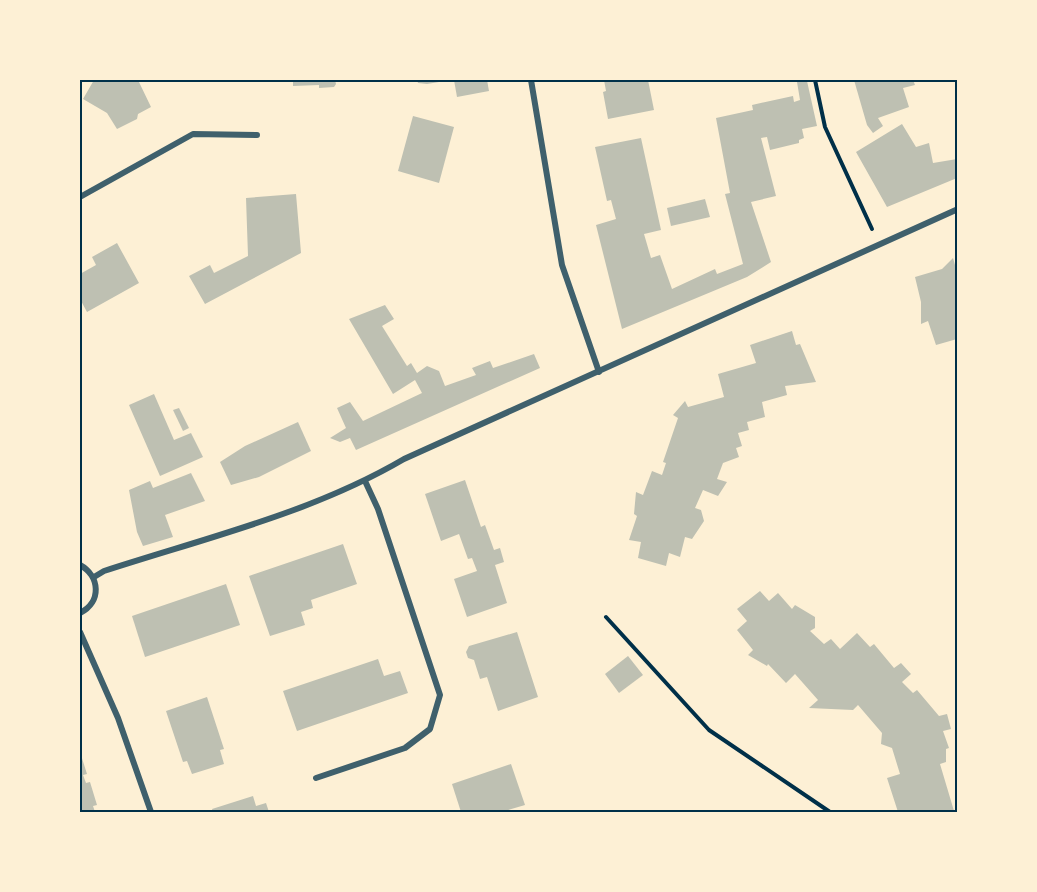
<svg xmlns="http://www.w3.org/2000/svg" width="1037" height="892" viewBox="0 0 1037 892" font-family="Montserrat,sans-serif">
  <rect width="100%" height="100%" fill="#fdf0d5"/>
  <g fill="#bec0b2">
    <path d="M94,80h44l13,27 -13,7 -1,5 -20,10 -10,-16 -24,-14z"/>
    <path d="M293,80h42l1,4 -2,3 -15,1v-3l-26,1z"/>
    <path d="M417,80h27l1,1 -18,3 -9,-1z"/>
    <path d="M454,80h33l2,11 -32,6z"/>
    <path d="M604,80h44l6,30 -46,9 -5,-27 3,-1z"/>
    <path d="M854,80h59l2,5 -12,3 6,19 -31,11 5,8 -10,7 -6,-8z"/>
    <path d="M807,81l10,45 -15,3 2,9 -5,2v3l-29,7 -3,-13 -6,1 15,58 -25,6 20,60 -24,15 -125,52 -26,-104 20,-6 -5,-19 -4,1 -12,-54 46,-9 20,92 -17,4 7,24 9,-3 12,34 43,-20 2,5 26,-10 -18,-70 5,-1 -14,-75 37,-8 -1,-5 41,-9 1,6 6,-2 -3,-18z"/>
    <path d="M413,116l41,11 -15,56 -41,-12z"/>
    <path d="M902,124l14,23 13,-4 4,20 24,-4v19l-70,29 -31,-55z"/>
    <path d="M296,194l5,59 -96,51 -16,-28 21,-11 4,8 34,-17 -2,-58z"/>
    <path d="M705,199l5,18 -39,9 -4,-18z"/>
    <path d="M117,243l22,40 -52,29 -7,-13v-25l16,-9 -4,-8z"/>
    <path d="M953,258l2,7 2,-1v75l-21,6 -8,-24 -7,3v-22l-6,-25 27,-8z"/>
    <path d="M385,305l9,14 -12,7 25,40 4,-3 6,10 10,-7 12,5 6,15 31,-11 -4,-7 18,-7 3,7 41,-14 6,14 -184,82 -6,-12 -10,4 -10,-4 16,-10 -9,-20 13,-6 13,19 59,-28 -7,-13 -22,14 -44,-75z"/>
    <path d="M792,331l4,14 4,-1 16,38 -31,4 2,9 -25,7 3,15 -18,5 2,8 -11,3 4,13 -6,2 3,9 -16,6 -6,16 10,3 -9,14 -15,-6 -8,18 6,2 3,11 -12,18 -7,-2 -5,20 -11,-4 -3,13 -28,-8 3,-16 -12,-2 8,-24 -3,-2 2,-22 7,3 9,-24 10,4 4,-12 -3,-1 15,-44 -5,-3 12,-14 3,6 36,-10 -6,-23 38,-11 -6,-18z"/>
    <path d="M154,394l20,46 17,-7 12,24 -43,19 -31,-71z"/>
    <path d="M179,408l10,20 -6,3 -10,-21z"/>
    <path d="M298,422l13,29 -52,26 -28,8 -11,-23 25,-16z"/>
    <path d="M191,473l14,28 -40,14 8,22 -30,9 -6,-14 -8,-42 21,-9 3,7z"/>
    <path d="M465,480l16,47 4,-2 9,25 6,-2 4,14 -9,3 12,38 -40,14 -13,-38 23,-8 -5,-13 -4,1 -9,-25 -18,7 -16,-47z"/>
    <path d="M343,544l14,40 -46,16 2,8 -12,4 4,13 -35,11 -21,-60z"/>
    <path d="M226,584l14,41 -95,32 -13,-41z"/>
    <path d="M760,591l9,10 9,-8 14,16 3,-4 20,12v11l-5,3 14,13 7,-5 9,10 17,-16 13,14 4,-3 20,24 7,-5 10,11 -9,8 11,11 4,-3 22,26 8,-2 4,15 -8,2 6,17 -3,1v13l-6,2 14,47 -56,1 -11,-34 13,-4 -8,-26 -11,-4 1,-11 -24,-28 -5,5 -44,-2 9,-8 -23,-26 -9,9 -18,-19 -1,2 -19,-11 5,-5 -16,-20 10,-9 -10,-12z"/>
    <path d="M517,632l21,65 -40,14 -11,-34 -7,2 -6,-19 -6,-2 -2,-6 3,-6z"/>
    <path d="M628,656l15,19 -24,18 -14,-19z"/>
    <path d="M378,659l6,17 16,-5 8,22 -111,38 -14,-40z"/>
    <path d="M207,697l17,52 -4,1 4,14 -32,10 -5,-13 -4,1 -17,-51z"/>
    <path d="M80,752l7,22 -4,1 3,8 4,-1 7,23 -4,1 2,6h-15z"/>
    <path d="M511,764l14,41 -24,7h-40l-9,-28z"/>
    <path d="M253,796l3,10 10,-3 3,9h-56l-1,-3z"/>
  </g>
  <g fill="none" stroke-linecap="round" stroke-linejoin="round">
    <g stroke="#003049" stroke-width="4">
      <path d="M815,80l10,47 47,102"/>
      <path d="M606,617l103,113 121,82"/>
    </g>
    <g stroke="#3f606c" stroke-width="6">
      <path d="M531,80l31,185 37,107"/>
      <path d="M80,197l113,-63 64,1"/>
      <path d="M80,565c20,11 22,37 0,48"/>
      <path d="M94,577l10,-6c101,-33 208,-58 300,-112l554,-250"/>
      <path d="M80,632l38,86 33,94"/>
      <path d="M316,778l89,-30 25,-19 10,-34 -62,-186 -13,-28"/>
    </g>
  </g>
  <rect width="1037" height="892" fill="none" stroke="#fdf0d5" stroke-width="162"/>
  <rect x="81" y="81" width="875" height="730" fill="none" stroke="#003049" stroke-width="2"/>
</svg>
